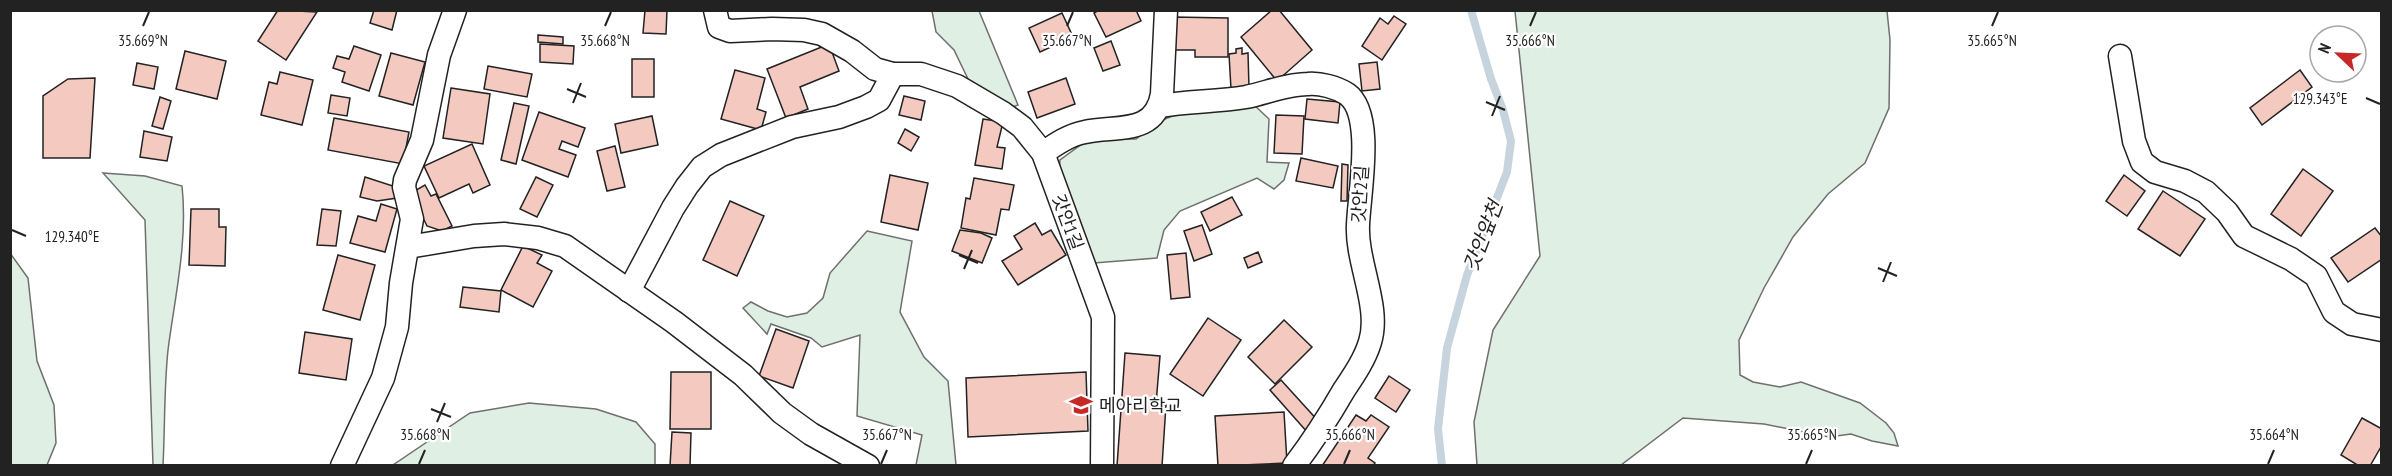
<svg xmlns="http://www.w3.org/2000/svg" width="2392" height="476" viewBox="0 0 2392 476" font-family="'PT Sans Narrow','Noto Sans KR',sans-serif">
  <rect width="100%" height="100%" fill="#fff"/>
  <g fill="#e0efe3" stroke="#6f6f6f" stroke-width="1.5">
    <path d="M932,11h47l39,94 -5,2 -44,-26 -15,-31 -18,-18z"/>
    <path d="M1515,11h372l3,29 -1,68 -24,55 -37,31 -35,43 -29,51 -25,52 1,35 13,7 27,5 21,-5 59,21 26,20 8,10 4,13 -26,-5 -21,-7 -22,3 -65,-13 -81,-6 -62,47h-144l-3,-43 19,-92 47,-74z"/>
    <path d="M1253,104l16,15 -2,43 22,1 -5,17 -10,9 -17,-11 -77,33 -16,19 -7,28 -63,5 -35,-89 1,-14 22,-16 20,-5h34l24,-18 20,-8z"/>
    <path d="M103,173l42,3 37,10c6,55 -7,110 -14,164 -4,38 -3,77 -5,115h-10l-8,-245z"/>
    <path d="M867,231l45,10 -12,71 24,45 24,24 8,84h-40l6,-30 -65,-19 3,-81 -38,12 -11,-9 -40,-14 -4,10 -24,-26 8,-6 17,9 19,6 20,-4 16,-15 7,-25z"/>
    <path d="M10,253l18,25 9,83 17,44 2,38 -9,22h-36z"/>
    <path d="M529,403l67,6 40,13 19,22v21h-262l77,-52z"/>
  </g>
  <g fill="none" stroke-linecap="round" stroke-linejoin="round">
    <path stroke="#c7d3dd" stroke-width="8" d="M1442,466l-4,-37 9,-81 20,-73 40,-103 4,-31 -8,-31 -12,-31 -20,-69"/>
  </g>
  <g fill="#f3c9c0" stroke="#222" stroke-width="1.5">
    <path d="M278,10l39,2 -31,48 -28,-19z"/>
    <path d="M374,10h23l-5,20 -22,-7z"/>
    <path d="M645,10h22l-1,24 -23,-1z"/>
    <path d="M1099,10h37l5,11 -35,16 -12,-24z"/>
    <path d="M1272,10h7l33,40 -35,31 -36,-44z"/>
    <path d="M1062,13l11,24 -33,15 -11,-24z"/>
    <path d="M1394,16l12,8 -24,36 -20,-14 18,-28 8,6z"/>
    <path d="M1173,17l55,1v39h-33v-7h-22z"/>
    <path d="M538,35l25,2v7l-25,-2z"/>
    <path d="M1111,41l9,24 -17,6 -9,-23z"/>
    <path d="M540,44l34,2 -1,18 -33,-2z"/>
    <path d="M829,44l10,27 -39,16 8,22 -22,9 -19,-49z"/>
    <path d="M354,46l27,9 -12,36 -27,-9 3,-10 -12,-4 4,-12 12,3z"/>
    <path d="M1242,48v6l6,-1 1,35 -18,1 -2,-35 7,-1v-4z"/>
    <path d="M185,51l41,10 -9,38 -41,-10z"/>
    <path d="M391,53l34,9 -12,43 -34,-9z"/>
    <rect x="632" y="59" width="22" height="38"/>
    <path d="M1377,62l3,27 -18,2 -3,-27z"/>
    <path d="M137,63l21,4 -4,22 -21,-4z"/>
    <path d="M488,66l44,8 -5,23 -43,-8z"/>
    <path d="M735,70l30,8 -8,31 9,3 -5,18 -40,-11z"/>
    <path d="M2300,70l12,17 -50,38 -12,-17z"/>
    <path d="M280,72l33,8 -11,45 -41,-10 8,-33 8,2z"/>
    <path d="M95,78l-5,80h-47v-62l25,-17z"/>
    <path d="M1066,78l9,26 -38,14 -9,-26z"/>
    <path d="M451,88l39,6 -7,50 -40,-6z"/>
    <path d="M331,95l19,3 -3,18 -19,-3z"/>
    <path d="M904,96l21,5 -4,19 -22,-5z"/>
    <path d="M160,97l11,4 -8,28 -11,-3z"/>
    <path d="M1307,99l33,3 -2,21 -33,-4z"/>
    <path d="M514,103l15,3 -13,58 -15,-4z"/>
    <path d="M539,112l46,16 -7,19 -16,-6 -3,8 17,6 -8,22 -46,-17z"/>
    <path d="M1276,115l28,1 -2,38 -28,-1z"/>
    <path d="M652,116l6,29 -37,8 -6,-29z"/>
    <path d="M334,118l75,14 -6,32 -75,-14z"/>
    <path d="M983,119l20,3 -6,25 8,1 -3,21 -27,-4z"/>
    <path d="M905,129l14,8 -8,14 -13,-8z"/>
    <path d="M144,131l28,6 -5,24 -27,-4z"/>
    <path d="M472,144l18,41 -17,8 -4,-9 -30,14 -15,-32z"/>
    <path d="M615,146l10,41 -18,4 -10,-40z"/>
    <path d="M1301,158l37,8 -5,22 -37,-7z"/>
    <path d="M1342,164l6,1 -1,36h-6z"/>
    <path d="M2303,169l30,22 -32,45 -30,-22z"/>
    <path d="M890,175l38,8 -10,47 -37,-8z"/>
    <path d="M2124,175l21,16 -18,25 -21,-15z"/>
    <path d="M365,177l31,10 1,11 -20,3 -17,-4z"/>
    <path d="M536,177l17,8 -16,32 -17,-8z"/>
    <path d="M974,178l40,7 -5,25 -8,-1 -5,26 -35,-7 5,-30 4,1z"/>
    <path d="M425,185l6,11 5,-2 16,32 -10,5 -15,-5 -16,-33z"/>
    <path d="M2163,191l42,28 -25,37 -42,-27z"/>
    <path d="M1232,197l10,18 -32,16 -9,-19z"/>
    <path d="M730,201l34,15 -27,60 -34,-16z"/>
    <path d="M381,204l16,5 -12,43 -35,-9 8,-27 18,5z"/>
    <path d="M191,209h28v18h7l-1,39 -36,-1z"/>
    <path d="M322,209l19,2 -5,35 -19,-1z"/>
    <path d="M1035,223l7,12 9,-5 15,25 -48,30 -16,-24 20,-12 -8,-13z"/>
    <path d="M1202,225l10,29 -18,7 -10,-30z"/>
    <path d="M2375,228l7,9v22l-34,23 -17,-24z"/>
    <path d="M960,230l21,3 11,5 -10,25 -30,-12z"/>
    <path d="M523,246l19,9 -5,8 15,8 -19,36 -32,-17z"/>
    <path d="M1258,252l4,10 -14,6 -4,-10z"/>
    <path d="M1186,253l4,44 -19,2 -4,-44z"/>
    <path d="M338,255l37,10 -15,55 -37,-10z"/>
    <path d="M463,287l38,4 -2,21 -39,-5z"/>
    <path d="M1208,318l33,22 -38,56 -33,-22z"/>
    <path d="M1284,320l28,27 -37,37 -27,-27z"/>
    <path d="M776,329l33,12 -16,47 -34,-12z"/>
    <path d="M305,332l47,7 -6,41 -47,-7z"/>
    <path d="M1125,353l35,3 -4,48 10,1 -4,61h-45z"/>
    <path d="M671,372h40v57h-41z"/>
    <path d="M1086,372l2,59 -120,6 -2,-59z"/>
    <path d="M1389,376l21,14 -14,22 -21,-14z"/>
    <path d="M1281,380l39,43 -12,10 -38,-43z"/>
    <path d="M1284,412l3,51 -69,3 -3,-50z"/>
    <path d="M1356,415l10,6 5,-6 18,12 -21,31 7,5 -2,3h-51z"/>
    <path d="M2362,418l20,11v16l-12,21h-11l-18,-11z"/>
    <path d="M672,432l19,1 -1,33h-20z"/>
  </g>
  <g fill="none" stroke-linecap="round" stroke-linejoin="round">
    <g stroke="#222" stroke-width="25">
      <g id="street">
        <path d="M715,10l4,17 11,4 42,-2 32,1 18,4 30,17 23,18 18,5h28l36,12 46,27 19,14 21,26 60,164 -1,149"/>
        <path d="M2120,56l14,85 8,21 13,10 30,9 21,11 21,20 17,24 47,23 25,17 18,36 18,12 30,6"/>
        <path d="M1160,106c28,-5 57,-4 86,-9 20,-4 41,-13 62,-13 12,-1 28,3 39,10 28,20 12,100 11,131 -2,37 23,82 12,117 -5,17 -16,33 -26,48 -15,26 -31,51 -50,76"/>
        <path d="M1043,153c13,-9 26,-18 42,-21 31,-7 70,4 77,-38l4,-84"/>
        <path d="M408,247l66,-11 30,-2 34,4 27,8 109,76 69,53 39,38 29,21 57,32"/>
        <path d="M629,291l44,-83 14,-22 15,-19 19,-12 71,-28 47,-10 27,-10 13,-7 14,-26"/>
        <path d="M342,466l41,-88 14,-51 4,-44 11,-64 -8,-32 1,-7 17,-40 17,-85 16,-45"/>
      </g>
    </g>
    <use href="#street" stroke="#fff" stroke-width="22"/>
  </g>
  <path fill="none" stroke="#222" stroke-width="2" d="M143,26l6,-14M605,26l6,-14M1067,26l6,-14M1530,26l6,-14M1992,26l6,-14M567,89l19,8M2366,98l14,6M1486,102l19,8M573,103l8,-20M1492,116l8,-20M12,230l14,6M959,255l19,8M1878,268l19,8M964,269l8,-19M1883,282l8,-20M431,409l20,8M437,422l8,-19M419,464l6,-14M881,464l6,-14M1344,464l6,-14M1806,464l6,-14M2268,464l6,-14"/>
  <defs>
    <g id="school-bare" transform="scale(1.8)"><path d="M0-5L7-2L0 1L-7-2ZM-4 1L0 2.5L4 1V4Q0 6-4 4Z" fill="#c62828" stroke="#fff" stroke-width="2.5" paint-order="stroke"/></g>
  </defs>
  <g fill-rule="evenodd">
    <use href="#school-bare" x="1081" y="405"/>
  </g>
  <g text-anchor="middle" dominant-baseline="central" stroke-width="4.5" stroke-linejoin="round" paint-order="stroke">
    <g font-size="18" fill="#222" stroke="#fff">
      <text transform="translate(1360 194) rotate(-86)">갓안2길</text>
      <text transform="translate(1068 222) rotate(70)">갓안1길</text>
    </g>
    <g font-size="18" fill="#222" stroke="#fff" text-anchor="start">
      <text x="1099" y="405">메아리학교</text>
    </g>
    <g font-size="20" font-style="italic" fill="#222" stroke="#fff">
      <text transform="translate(1483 236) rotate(-69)">갓안앞천</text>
    </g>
  </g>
  <g font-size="15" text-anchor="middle" fill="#222" stroke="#fff" stroke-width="4.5" stroke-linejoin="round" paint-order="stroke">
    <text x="143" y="46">35.669°N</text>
    <text x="605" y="46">35.668°N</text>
    <text x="1067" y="46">35.667°N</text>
    <text x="1530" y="46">35.666°N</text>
    <text x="1992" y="46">35.665°N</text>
    <text x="2320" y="104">129.343°E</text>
    <text x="72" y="242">129.340°E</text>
    <text x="425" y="440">35.668°N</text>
    <text x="887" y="440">35.667°N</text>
    <text x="1350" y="440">35.666°N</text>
    <text x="1812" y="440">35.665°N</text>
    <text x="2274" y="440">35.664°N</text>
  </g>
  <rect width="2392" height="476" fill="none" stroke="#222222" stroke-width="24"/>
  <g transform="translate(2338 54) rotate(293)"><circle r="28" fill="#ffffff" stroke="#a7a7a7" stroke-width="1.5"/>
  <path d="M0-4.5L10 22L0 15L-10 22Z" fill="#c62828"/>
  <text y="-9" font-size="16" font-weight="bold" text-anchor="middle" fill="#222222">N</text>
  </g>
</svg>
